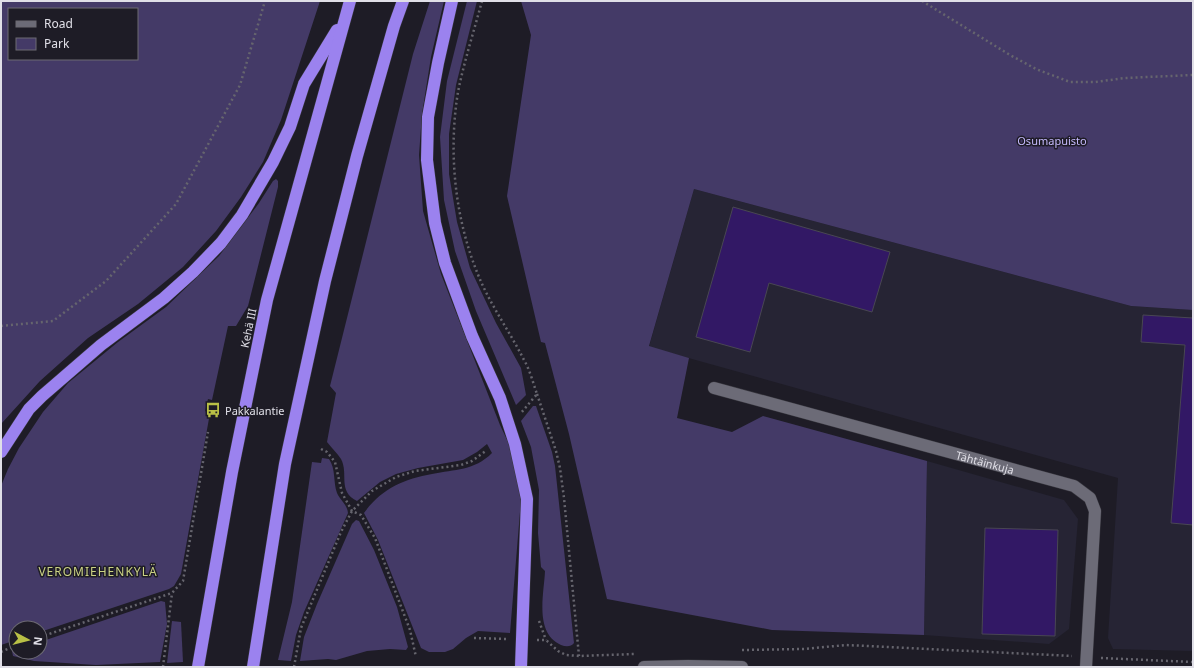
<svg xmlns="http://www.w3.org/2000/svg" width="1194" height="668" viewBox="0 0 1194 668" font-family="'Noto Sans',sans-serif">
  <rect width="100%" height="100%" fill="#1e1c26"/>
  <g fill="#262434">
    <path d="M694,189l437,117 62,4v341l-80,-2 -5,-11 10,-160 -469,-131z"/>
    <path d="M927,461l137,39 14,19 -9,110 -20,15 -125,-9z"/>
  </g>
  <g fill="#443a67" fill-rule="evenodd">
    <path d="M1,1h319l-39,119 -18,42 -22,35 -25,34 -33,36 -45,37 -50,34 -48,43 -39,43zM9,9h128v50h-128z"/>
    <path d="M430,1h14l-13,56 -9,57 -3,41 4,56 18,63 59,151 10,21 6,20 5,34 -11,133 -32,-2 -12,7 -13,11 -8,3h-16l-8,-4 -43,-108 -14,-27c17,-24 40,-34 68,-39 23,-5 42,-3 60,-21l-5,-9 -10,8 -14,8 -45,8 -22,6 -16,8 -23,19c-20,-10 -8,-27 -16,-42 -4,-6 -10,-12 -14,-17l9,-49 -6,-7 83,-332z"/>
    <path d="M467,1h10l-21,84 -7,49v40l8,48 13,46 26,55 25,45 5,27 -10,10 -40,-94 -21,-60 -11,-51 -4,-63 7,-56z"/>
    <path d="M521,1h672v309l-62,-4 -437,-117 -45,157 40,12 -12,60 55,14 31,-16 164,45 -3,174 -152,-5 -165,-31 -38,-165 -24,-91 -4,-1 -34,-146 24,-161z"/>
    <path d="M276,179l2,2v6l-30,119 -12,20h-8l-16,74 -4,-1 -3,12 5,2 -29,161 -7,12 -5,3 -129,43v-4h-24v12l-15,5v-159l7,-17 11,-21 24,-36 25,-29 50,-41 48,-35 53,-51 40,-53 14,-22z"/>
    <path d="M533,406h3l1,3 15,43 3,14 19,177c-3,4 -8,4 -13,2 -27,-12 -17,-51 -16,-74l-4,-4 -3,-34 1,-43 -8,-43 -10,-26z"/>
    <path d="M322,458l7,1c7,10 4,23 8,34 3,7 10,11 11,20l-44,99 -8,23 -5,26 -13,-1 14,-58 20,-140 9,1z"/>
    <path d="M356,520l3,1 15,29 23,57 11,40 -2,3 -16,-1 -23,2 -31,9 -8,-1 -28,2 4,-24 13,-33 35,-80z"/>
    <path d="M161,601l4,1 2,22 -7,38 -64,3 -62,-4 -21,-5 -1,-5 4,-1v2h24v-10z"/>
    <path d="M172,621l9,1 2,40 -16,1z"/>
  </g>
  <g fill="#321865" stroke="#494753">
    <path d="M733,207l157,45 -18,60 -103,-29 -19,69 -54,-15z"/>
    <path d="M1143,315l50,3v207l-22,-2 14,-178 -44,-3z"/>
    <path d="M985,528l73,2 -3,106 -73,-2z"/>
  </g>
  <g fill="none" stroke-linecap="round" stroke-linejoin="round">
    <g stroke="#38373f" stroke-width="13">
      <g id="street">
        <path id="s1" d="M714,388l360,98 16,12 5,13 -9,156"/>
      </g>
    </g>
    <g stroke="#38373f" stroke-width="13">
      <path id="secondary" d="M644,667l44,-1 54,1"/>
    </g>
    <g stroke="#38373f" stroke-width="13">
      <g id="highway">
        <path d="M452,1l-14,62 -10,54 -1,43 8,63 10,40 27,73 28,62 15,46 12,55 -6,168"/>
        <path d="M1,452l28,-43 13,-13 59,-51 63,-47 29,-26 28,-29 21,-28 31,-53 17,-35 14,-43 33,-54"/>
        <path d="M198,667l34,-195 35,-172 83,-299"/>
        <path d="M253,667l32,-203 40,-183 32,-125 37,-130 9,-25"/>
      </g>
    </g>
    <g stroke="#66656e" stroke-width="2.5" stroke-dasharray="2 3" stroke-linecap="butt">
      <path d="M482,1c-8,30 -18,61 -24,91 -10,61 -3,128 21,185 12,29 31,55 45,83 6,10 9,23 13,34l-16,19"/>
      <path d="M922,1l88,54 26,14 34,13h25l30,-4 68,-3"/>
      <path d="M1,326l52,-5 53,-40 70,-77 64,-119 25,-84"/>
      <path d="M537,394l19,57 4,17 4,30 15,158"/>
      <path d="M321,449l6,3 8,10 7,31 10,18 9,4 14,23 35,92 6,27"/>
      <path d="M539,621l7,19"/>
      <path d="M40,637l132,-44 11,-12 25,-149"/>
      <path d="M474,638l34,1"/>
      <path d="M537,640h9l12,11 8,4 13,1 56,-2"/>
      <path d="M742,650l62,-1 42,-4 226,11"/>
      <path d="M1,652l15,-7"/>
      <path d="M1101,658l92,4"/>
      <path d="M163,667l9,-74"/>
      <path d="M294,667l7,-39 40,-96 11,-21 20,-20 24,-14 19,-6 46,-6 11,-4 15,-11"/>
    </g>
    <use href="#street" stroke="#6c6b77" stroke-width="12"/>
    <use href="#secondary" stroke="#6c6b77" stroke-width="12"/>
    <use href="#highway" stroke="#9b82ef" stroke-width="12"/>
  </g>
  <defs>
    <g id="bus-bare" transform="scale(1.2)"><path d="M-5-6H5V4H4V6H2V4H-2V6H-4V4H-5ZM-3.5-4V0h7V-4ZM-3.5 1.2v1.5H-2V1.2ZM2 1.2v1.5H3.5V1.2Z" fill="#b9c046" stroke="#1e1c26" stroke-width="2.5" paint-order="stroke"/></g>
  </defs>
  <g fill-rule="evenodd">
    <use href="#bus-bare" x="213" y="410"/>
  </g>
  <g text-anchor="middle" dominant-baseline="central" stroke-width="3" stroke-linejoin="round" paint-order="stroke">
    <g font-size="11" fill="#c5b9fc" stroke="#1e1c26">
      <text x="1052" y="140">Osumapuisto</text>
    </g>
    <g font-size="11" fill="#e0dfe7" stroke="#1e1c26">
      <text transform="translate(248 328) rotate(-78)">Kehä III</text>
      <text stroke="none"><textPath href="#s1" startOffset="281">Tähtäinkuja</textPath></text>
    </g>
    <g font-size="11" fill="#e0dfe7" stroke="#1e1c26" text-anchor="start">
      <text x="225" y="410">Pakkalantie</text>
    </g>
    <g font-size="12" letter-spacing="1" fill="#cbd284" stroke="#1e1c26">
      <text x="98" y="571">VEROMIEHENKYLÄ</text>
    </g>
  </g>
  <rect width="1194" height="668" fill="none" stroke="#e0dfe7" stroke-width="4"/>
  <rect x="8" y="8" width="130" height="52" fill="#1e1c26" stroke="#6c6a73"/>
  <rect x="16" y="21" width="20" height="6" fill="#6c6b77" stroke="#6c6a73"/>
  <text x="44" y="28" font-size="12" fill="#e0dfe7">Road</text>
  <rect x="16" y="38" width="20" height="12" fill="#443a67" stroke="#6c6a73"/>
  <text x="44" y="48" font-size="12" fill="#e0dfe7">Park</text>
  <g transform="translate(28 640) rotate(97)"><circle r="19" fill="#1e1c26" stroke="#6c6a73"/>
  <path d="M0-3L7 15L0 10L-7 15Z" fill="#b9c046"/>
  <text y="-6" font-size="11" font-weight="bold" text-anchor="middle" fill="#e0dfe7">N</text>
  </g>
</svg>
